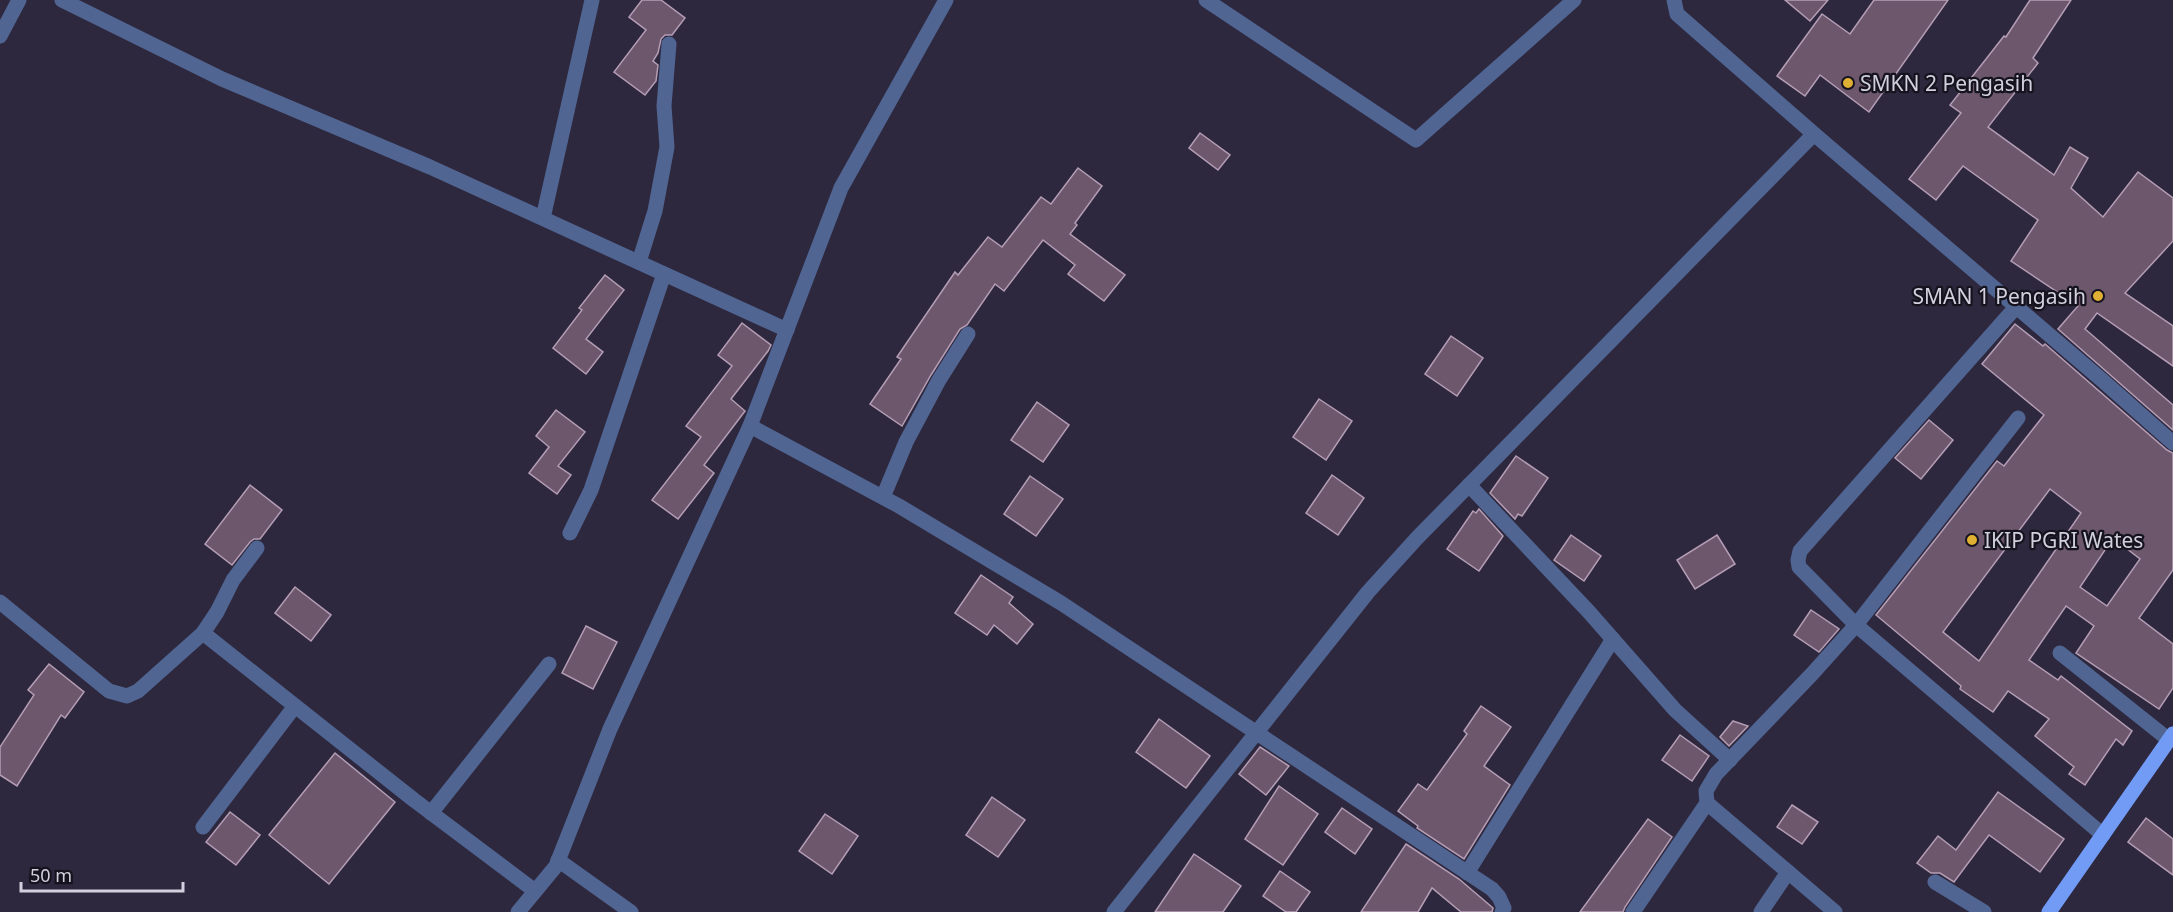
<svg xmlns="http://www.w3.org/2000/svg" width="2173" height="912" viewBox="0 0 2173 912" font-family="'Noto Sans',sans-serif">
  <rect width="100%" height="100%" fill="#2e283f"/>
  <g fill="#6c576c" stroke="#b59eb5" stroke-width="1.5" fill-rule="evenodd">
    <path d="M642,0h19l24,18 -13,17h-7l-4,4 -3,14 -5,8 5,4 -2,16 -11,14 -31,-23 32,-42 -17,-13z"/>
    <path d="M1785,0h43l-18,21z"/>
    <path d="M1874,0h74l-79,112 -49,-37 -15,21 -28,-20 45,-62 28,20z"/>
    <path d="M2030,0h41l-38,58 5,5 -50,64 66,48 16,-28 18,11 -17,30 32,29 35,-45 35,26v43l-48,52 48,33v40l-76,-53 -12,16 88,76v25l-115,-101 20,-23 -67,-45 27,-41 -75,-54 -27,34 -27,-21 52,-66 -11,-8 54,-69 2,1z"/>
    <path d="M1200,133l30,22 -12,15 -29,-22z"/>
    <path d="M1078,168l24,18 -27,37 2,2 -7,9 55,41 -21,26 -36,-27 7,-9 -32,-25 -39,51 -9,-7 -28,41 -7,4 -29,46 -29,51 -32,-22 31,-45 -4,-2 58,-85 3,3 30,-38 14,10 39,-50 10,7z"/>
    <path d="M605,275l19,15 -38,49 17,13 -17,22 -33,-26 29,-38 -3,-2z"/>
    <path d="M742,323l29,22 -3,6 -37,48 14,12 -41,54 10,8 -36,46 -26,-19 49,-63 -15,-11 46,-60 -14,-11z"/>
    <path d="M2015,324l28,22 2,-2 122,106 6,3v117l-34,48 34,26v44l-14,21 -83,-56 18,-27 -28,-20 -37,54 29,20 3,-4 71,55 -9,14 -7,-6 -31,46 -16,-11 5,-7 -39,-31 14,-17 -41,-28 -15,21 -33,-23 1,-3 -85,-71 121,-154 7,5 40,-51 -62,-51zM2050,489l31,24 -102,148 -36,-29zM2113,538l27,21 -33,47 -27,-19z"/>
    <path d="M1451,336l32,22 -26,38 -32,-22z"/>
    <path d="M1319,399l33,22 -26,39 -33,-23z"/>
    <path d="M1037,402l32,23 -26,37 -32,-22z"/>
    <path d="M556,410l29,22 -27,34 13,9 -14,19 -28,-21 20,-26 -13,-11z"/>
    <path d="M1929,420l24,20 -32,39 -26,-21z"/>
    <path d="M1516,456l32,22 -26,38 -4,-2 -3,5 -25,-26z"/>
    <path d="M1332,475l32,23 -26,37 -32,-22z"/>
    <path d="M1030,476l33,23 -27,37 -32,-22z"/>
    <path d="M250,485l32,25 -22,29h-6l-4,3 -18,23 -27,-21z"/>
    <path d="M1479,509l24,27 -24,35 -32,-22 26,-38 3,2z"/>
    <path d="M1571,535l30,21 -17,25 -30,-21z"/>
    <path d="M1717,535l18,29 -40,25 -18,-29z"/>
    <path d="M981,575l32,22 -4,6 24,21 -16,20 -23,-19 -7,10 -32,-22z"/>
    <path d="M295,587l36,28 -20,26 -36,-28z"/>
    <path d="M1811,610l28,19 -20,23 -25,-17z"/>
    <path d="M586,626l31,16 -24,47 -31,-16z"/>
    <path d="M49,664l35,28 -19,26 -4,-3 -44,71 -17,-11v-28l34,-52 -6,-5z"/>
    <path d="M1481,706l30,21 -27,39 26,19 -46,74 -47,-31 1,-2 -20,-15 20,-27 9,6 40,-56 -3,-3z"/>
    <path d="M1159,719l51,37 -24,32 -50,-36z"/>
    <path d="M1733,721l15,5 -19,20 -9,-9z"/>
    <path d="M1680,735l29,21 -17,25 -30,-21z"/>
    <path d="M1260,747l29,19 -23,29 -27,-21z"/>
    <path d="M335,753l60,49 -66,82 -60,-49z"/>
    <path d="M1279,786l39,28 -35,51 -38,-26z"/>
    <path d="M1998,792l66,47 -24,33 -51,-37 -35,47 -14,-9h-9l-14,-10 21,-27 18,14z"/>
    <path d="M992,797l33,23 -27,37 -32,-22z"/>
    <path d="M1792,805l26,17 -16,22 -25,-17z"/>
    <path d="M1342,808l30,21 -17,25 -30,-22z"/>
    <path d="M230,812l30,23 -24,30 -30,-23z"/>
    <path d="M825,814l33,22 -26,38 -33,-23z"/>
    <path d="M2146,818l27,21v36l-45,-33z"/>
    <path d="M1648,819l24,18 -47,70 -2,5h-43z"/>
    <path d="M1406,844l53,35 34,29 -1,4h-31l-29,-24 -14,24h-57z"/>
    <path d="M1194,854l47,32 -18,26h-68z"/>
    <path d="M1280,871l30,21 -14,20h-10l-23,-16z"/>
  </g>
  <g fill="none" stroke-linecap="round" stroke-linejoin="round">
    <g stroke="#506591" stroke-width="15">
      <path d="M62,0l160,79 208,88 357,163"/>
      <path d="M1206,0l210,140 158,-140"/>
      <path d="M1674,0l3,14 137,120"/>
      <path d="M0,36l19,-36"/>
      <path d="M543,218l49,-218"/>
      <path d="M639,262l16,-51 12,-64 -3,-41 5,-62"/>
      <path d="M2016,307l-216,244 -2,9 1,7 57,58 247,210"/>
      <path d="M750,426l149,80 162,97 431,286 7,8 5,11 -2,4"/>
      <path d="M1469,485l120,127 86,98 55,50"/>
      <path d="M883,497l23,-55 33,-62 29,-46"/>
      <path d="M570,533l21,-43 73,-216"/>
      <path d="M0,602l109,89 18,5 11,-5 65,-58 14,-21 16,-32 24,-32"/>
      <path d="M203,633l211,167 121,91"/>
      <path d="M2060,653l109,87"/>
      <path d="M431,813l118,-149"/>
      <path d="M203,827l92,-121"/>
      <path d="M558,860l73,52"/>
      <path d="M1467,873l146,-234"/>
      <path d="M1935,882l49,30"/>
      <path d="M518,912l38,-46 54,-137 140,-303 91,-238 105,-188"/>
      <path d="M1114,912l254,-320 49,-54 397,-404 288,246 71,63"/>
      <path d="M1633,912l74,-109"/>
      <path d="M1761,912l27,-40"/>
      <path d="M1835,912l-128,-109 -1,-12 10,-17 96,-100 44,-49 162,-207"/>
    </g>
    <path stroke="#729bf5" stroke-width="15" d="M2049,912l124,-178"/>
  </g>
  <g fill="#e0b034" stroke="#15131d" stroke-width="2">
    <circle cx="1848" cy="83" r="6"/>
    <circle cx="2098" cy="296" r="6"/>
    <circle cx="1972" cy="540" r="6"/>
  </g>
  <g text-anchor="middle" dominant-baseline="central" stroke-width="4.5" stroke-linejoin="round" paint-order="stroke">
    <g font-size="21" fill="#d2cfde" stroke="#15131d" text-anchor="start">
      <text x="1860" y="83">SMKN 2 Pengasih</text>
      <text x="2086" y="296" text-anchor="end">SMAN 1 Pengasih</text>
      <text x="1984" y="540">IKIP PGRI Wates</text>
    </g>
  </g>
  <path d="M21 882v9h162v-9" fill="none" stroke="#d2cfde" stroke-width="3"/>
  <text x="30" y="882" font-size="18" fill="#d2cfde" stroke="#15131d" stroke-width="4.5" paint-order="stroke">50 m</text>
</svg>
